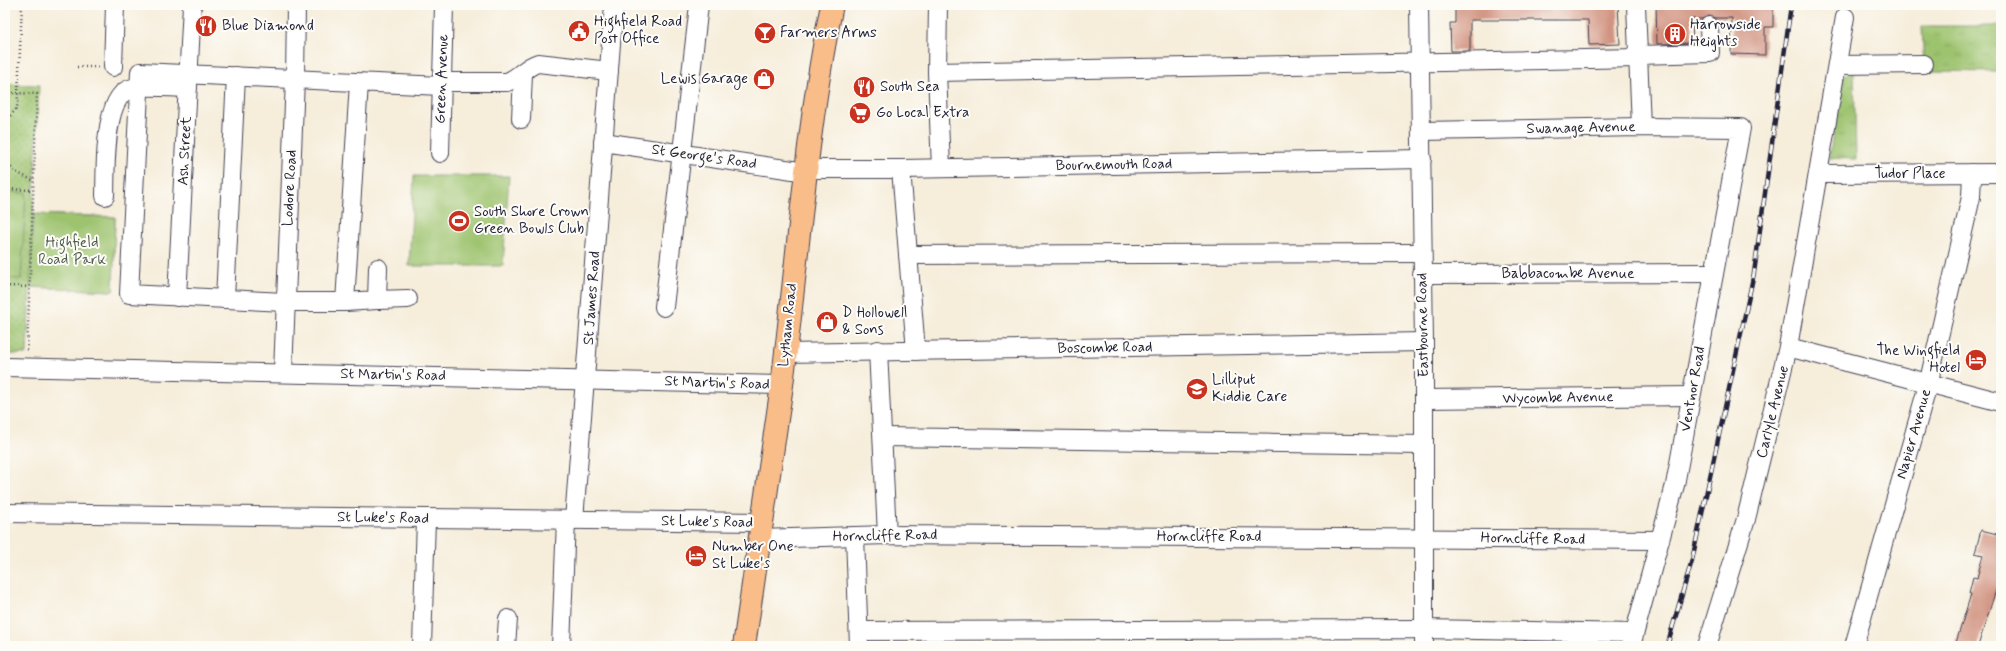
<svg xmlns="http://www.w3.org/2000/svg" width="2006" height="651" viewBox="0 0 2006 651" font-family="Mynerve,sans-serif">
  <defs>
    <pattern id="grass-tufts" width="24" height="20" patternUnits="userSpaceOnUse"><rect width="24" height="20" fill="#9dc36e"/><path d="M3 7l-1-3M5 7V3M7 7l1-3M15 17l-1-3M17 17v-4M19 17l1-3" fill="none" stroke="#87a760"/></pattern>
    <pattern id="park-dots" width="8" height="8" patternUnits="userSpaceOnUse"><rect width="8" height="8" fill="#9dc36e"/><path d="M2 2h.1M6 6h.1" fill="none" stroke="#87a760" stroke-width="1.8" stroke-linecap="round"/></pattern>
  </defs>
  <rect width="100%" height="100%" fill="#fdfcf7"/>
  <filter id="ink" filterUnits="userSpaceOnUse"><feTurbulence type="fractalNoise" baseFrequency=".025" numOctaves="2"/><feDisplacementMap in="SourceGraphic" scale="8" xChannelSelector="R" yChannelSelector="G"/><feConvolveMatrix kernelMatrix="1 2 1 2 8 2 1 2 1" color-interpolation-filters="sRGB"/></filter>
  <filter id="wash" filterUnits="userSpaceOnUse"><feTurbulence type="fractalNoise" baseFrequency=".012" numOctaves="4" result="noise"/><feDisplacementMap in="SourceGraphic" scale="16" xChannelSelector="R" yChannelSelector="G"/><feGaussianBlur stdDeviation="0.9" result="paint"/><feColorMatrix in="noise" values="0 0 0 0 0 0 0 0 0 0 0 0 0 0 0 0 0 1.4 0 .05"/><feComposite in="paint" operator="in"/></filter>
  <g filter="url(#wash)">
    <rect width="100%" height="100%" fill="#f6edda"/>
    <g fill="url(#grass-tufts)" stroke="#607254">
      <path d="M1922,26h79v46l-77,-1z"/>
      <path d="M1854,72l2,87 -27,-1 14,-83z"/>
    </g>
    <path fill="url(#park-dots)" stroke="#607254" d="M5,84l34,1 -6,129 82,3 -2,74 -83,-4 -3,67h-22z"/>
    <g fill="#9dc36e" stroke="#607254">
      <path d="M414,176h95l-6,90h-94z"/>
      <path d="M5,192l21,1 -5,86 -16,-1z"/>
      <path d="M33,214l82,3 -2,74 -83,-4z"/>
    </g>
    <g id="blocks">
      <g fill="#d29482">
        <path d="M1455,5h163l2,39 -31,1 -1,-25h-118v31h-19l-1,-28h5z"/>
        <path d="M1656,5h117v22h-8v28l-34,-1 1,-36h-16l-7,-2 -7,3h-10l1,24 -36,1z"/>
        <path d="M1981,530l20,5v39l-23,72h-23l16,-52 -2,-1 4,-16 4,1 6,-23 -8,-2z"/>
      </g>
    </g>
  </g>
  <g filter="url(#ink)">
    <use href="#blocks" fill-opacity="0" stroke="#424053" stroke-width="1"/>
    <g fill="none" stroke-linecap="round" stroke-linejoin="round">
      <g stroke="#424053" stroke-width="20">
        <g id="minor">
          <path d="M938,5l-1,67 4,96"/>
          <path d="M1419,5l5,337v304"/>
          <path d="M1636,5l5,122"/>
          <path d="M1638,55l72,-2 -1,-27"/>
          <path d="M1838,65l86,-1"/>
          <path d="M113,67l2,-62"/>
          <path d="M937,72l701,-14"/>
          <path d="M442,82h65c13,-5 18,-15 31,-19l71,8"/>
          <path d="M359,83l-14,219h-60l-156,-8 11,-222 301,14"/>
          <path d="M521,119l2,-45"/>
          <path d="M1421,131l220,-4 100,1 -66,357 -44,161"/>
          <path d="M603,142l203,30"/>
          <path d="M440,153l4,-148"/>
          <path d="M806,169h95l521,-10"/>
          <path d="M901,169l15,182"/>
          <path d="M1819,174l182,-1"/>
          <path d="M105,196c1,-24 -3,-103 28,-108 17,-3 38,0 55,0"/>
          <path d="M908,255l513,-2"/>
          <path d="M1422,274l292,-1"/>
          <path d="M177,297l15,-292"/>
          <path d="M225,299l11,-223"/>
          <path d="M377,300l31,-1"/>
          <path d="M345,302l32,-2 1,-32"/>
          <path d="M664,307l35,-302"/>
          <path d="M1788,347l213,55"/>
          <path d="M878,350l9,185"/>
          <path d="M785,353l639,-11"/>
          <path d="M5,367l777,18"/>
          <path d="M283,372l12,-293 1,-74"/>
          <path d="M1424,399l267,-3"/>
          <path d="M883,437l540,8"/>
          <path d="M5,513l756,9"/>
          <path d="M574,520l40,-515"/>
          <path d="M855,536l4,110"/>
          <path d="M759,539l128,-4 773,5"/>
          <path d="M859,631l565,-2 210,4"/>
          <path d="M422,646l4,-127"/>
          <path d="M506,646l2,-27"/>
          <path d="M561,646l5,-126"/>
          <path d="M1707,646l39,-127 42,-172 57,-330"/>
          <path d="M1854,646l74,-261 43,-188 1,-24"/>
        </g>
      </g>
      <g stroke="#424053" stroke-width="24">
        <path id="major" d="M744,646c12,-87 26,-174 38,-261 16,-126 24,-255 50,-380"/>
      </g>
      <g stroke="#424053" stroke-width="2.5" stroke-dasharray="1 3" stroke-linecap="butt">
        <path d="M77,67h21"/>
        <path d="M5,93h13l4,-88"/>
        <path d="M5,122l12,-14 1,-15 19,1 -10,258"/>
        <path d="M5,162l11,10 18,9"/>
        <path d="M5,189l28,1"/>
        <path d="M5,286l25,1"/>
      </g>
      <use href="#minor" stroke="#fff" stroke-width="18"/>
      <use href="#major" stroke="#f8bd89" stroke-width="22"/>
      <g stroke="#22223b" stroke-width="4.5">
        <path id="rail" d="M1667,646l25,-86 62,-287 37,-268"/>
      </g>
      <use href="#rail" stroke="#fdfcf7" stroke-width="3" stroke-dasharray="9" stroke-linecap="butt"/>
    </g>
  </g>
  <defs>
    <g id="restaurant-disc" transform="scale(1.15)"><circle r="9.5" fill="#c8321e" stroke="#fdfcf7"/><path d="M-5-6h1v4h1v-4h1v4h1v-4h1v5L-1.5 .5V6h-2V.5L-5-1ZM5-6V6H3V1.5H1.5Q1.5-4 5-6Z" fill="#fff"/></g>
    <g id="civic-disc" transform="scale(1.15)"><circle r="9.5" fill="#c8321e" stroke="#fdfcf7"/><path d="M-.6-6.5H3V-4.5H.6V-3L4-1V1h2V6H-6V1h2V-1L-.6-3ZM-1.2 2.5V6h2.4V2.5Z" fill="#fff"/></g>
    <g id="bar-disc" transform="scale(1.15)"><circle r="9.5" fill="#c8321e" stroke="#fdfcf7"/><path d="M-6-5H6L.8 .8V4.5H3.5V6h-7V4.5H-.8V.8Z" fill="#fff"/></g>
    <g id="building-disc" transform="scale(1.15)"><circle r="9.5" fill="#c8321e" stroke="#fdfcf7"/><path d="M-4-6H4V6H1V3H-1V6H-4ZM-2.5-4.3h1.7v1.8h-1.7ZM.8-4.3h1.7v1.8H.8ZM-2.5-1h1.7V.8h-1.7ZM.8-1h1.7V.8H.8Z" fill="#fff"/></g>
    <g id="shop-disc" transform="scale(1.15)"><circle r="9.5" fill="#c8321e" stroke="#fdfcf7"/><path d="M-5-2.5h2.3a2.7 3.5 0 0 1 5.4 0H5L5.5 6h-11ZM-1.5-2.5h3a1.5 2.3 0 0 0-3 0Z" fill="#fff"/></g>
    <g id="supermarket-disc" transform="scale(1.15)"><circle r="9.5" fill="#c8321e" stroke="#fdfcf7"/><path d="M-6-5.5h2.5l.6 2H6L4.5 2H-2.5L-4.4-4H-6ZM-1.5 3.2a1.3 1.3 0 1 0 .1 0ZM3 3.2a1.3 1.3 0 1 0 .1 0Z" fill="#fff"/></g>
    <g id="stadium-disc" transform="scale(1.15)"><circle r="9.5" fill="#c8321e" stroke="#fdfcf7"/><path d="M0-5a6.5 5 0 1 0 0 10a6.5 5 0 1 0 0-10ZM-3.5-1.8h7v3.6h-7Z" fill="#fff"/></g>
    <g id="hotel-disc" transform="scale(1.15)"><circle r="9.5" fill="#c8321e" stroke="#fdfcf7"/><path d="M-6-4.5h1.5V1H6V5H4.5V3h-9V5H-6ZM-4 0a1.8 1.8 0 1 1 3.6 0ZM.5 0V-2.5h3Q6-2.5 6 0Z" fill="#fff"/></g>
    <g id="school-disc" transform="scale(1.15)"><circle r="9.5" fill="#c8321e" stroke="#fdfcf7"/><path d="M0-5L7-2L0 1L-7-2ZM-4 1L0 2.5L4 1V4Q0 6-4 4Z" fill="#fff"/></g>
  </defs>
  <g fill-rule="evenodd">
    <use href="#restaurant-disc" x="206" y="26"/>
    <use href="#civic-disc" x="579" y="31"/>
    <use href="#bar-disc" x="765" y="33"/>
    <use href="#building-disc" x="1675" y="34"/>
    <use href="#shop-disc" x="764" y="79"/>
    <use href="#restaurant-disc" x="864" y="87"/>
    <use href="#supermarket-disc" x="860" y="113"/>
    <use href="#stadium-disc" x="459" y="221"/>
    <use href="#shop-disc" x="827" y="322"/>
    <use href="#hotel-disc" x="1976" y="360"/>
    <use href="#school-disc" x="1197" y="389"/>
    <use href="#hotel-disc" x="696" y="556"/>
  </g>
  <g text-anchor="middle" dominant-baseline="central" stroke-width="4" stroke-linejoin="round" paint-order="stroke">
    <g font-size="15" fill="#22223b" stroke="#fdfcf7" text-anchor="start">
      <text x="594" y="22">Highfield Road<tspan x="594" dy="17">Post Office</tspan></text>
      <text x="1690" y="25">Harrowside<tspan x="1690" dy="17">Heights</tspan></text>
      <text x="222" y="26">Blue Diamond</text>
      <text x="780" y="33">Farmers Arms</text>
      <text x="748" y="79" text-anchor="end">Lewis Garage</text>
      <text x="880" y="87">South Sea</text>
      <text x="876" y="113">Go Local Extra</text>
      <text x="474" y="212">South Shore Crown<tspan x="474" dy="17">Green Bowls Club</tspan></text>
      <text x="842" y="313">D Hollowell<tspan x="842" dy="17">&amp; Sons</tspan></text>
      <text x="1960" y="351" text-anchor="end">The Wingfield<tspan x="1960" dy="17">Hotel</tspan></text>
      <text x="1212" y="380">Lilliput<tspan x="1212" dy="17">Kiddie Care</tspan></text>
      <text x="712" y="547">Number One<tspan x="712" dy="17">St Luke's</tspan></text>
    </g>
    <g font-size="15" fill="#22223b" stroke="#fdfcf7">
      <text transform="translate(442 79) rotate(-88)">Green Avenue</text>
      <text transform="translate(1581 128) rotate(-1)">Swanage Avenue</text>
      <text transform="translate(185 151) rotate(-87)">Ash Street</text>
      <text transform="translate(704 157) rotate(8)">St George's Road</text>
      <text transform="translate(1114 165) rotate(-1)">Bournemouth Road</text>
      <text x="1910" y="174">Tudor Place</text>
      <text transform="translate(290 188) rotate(-87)">Lodore Road</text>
      <text x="1568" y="274">Babbacombe Avenue</text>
      <text transform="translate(592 298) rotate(-86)">St James Road</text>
      <text transform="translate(788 325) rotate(-84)">Lytham Road</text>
      <text transform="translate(1423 325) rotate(-91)">Eastbourne Road</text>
      <text transform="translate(1105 348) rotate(-1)">Boscombe Road</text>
      <text transform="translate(393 375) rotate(1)">St Martin's Road</text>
      <text transform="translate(717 383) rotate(2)">St Martin's Road</text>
      <text transform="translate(1693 389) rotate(-80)">Ventnor Road</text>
      <text transform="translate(1558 398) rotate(-1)">Wycombe Avenue</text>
      <text transform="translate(1773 412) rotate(-76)">Carlyle Avenue</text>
      <text transform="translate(1914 434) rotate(-74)">Napier Avenue</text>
      <text transform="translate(383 518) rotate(1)">St Luke's Road</text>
      <text transform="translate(707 522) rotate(1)">St Luke's Road</text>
      <text transform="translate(885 536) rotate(-1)">Horncliffe Road</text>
      <text x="1209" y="537">Horncliffe Road</text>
      <text transform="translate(1533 539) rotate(1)">Horncliffe Road</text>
    </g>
    <g font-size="15" fill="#4d5a4d" stroke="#fdfcf7">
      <text x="72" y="243">Highfield<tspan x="72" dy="17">Road Park</tspan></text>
    </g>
  </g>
  <rect width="2006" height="651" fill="none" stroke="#fdfcf7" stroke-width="20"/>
</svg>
